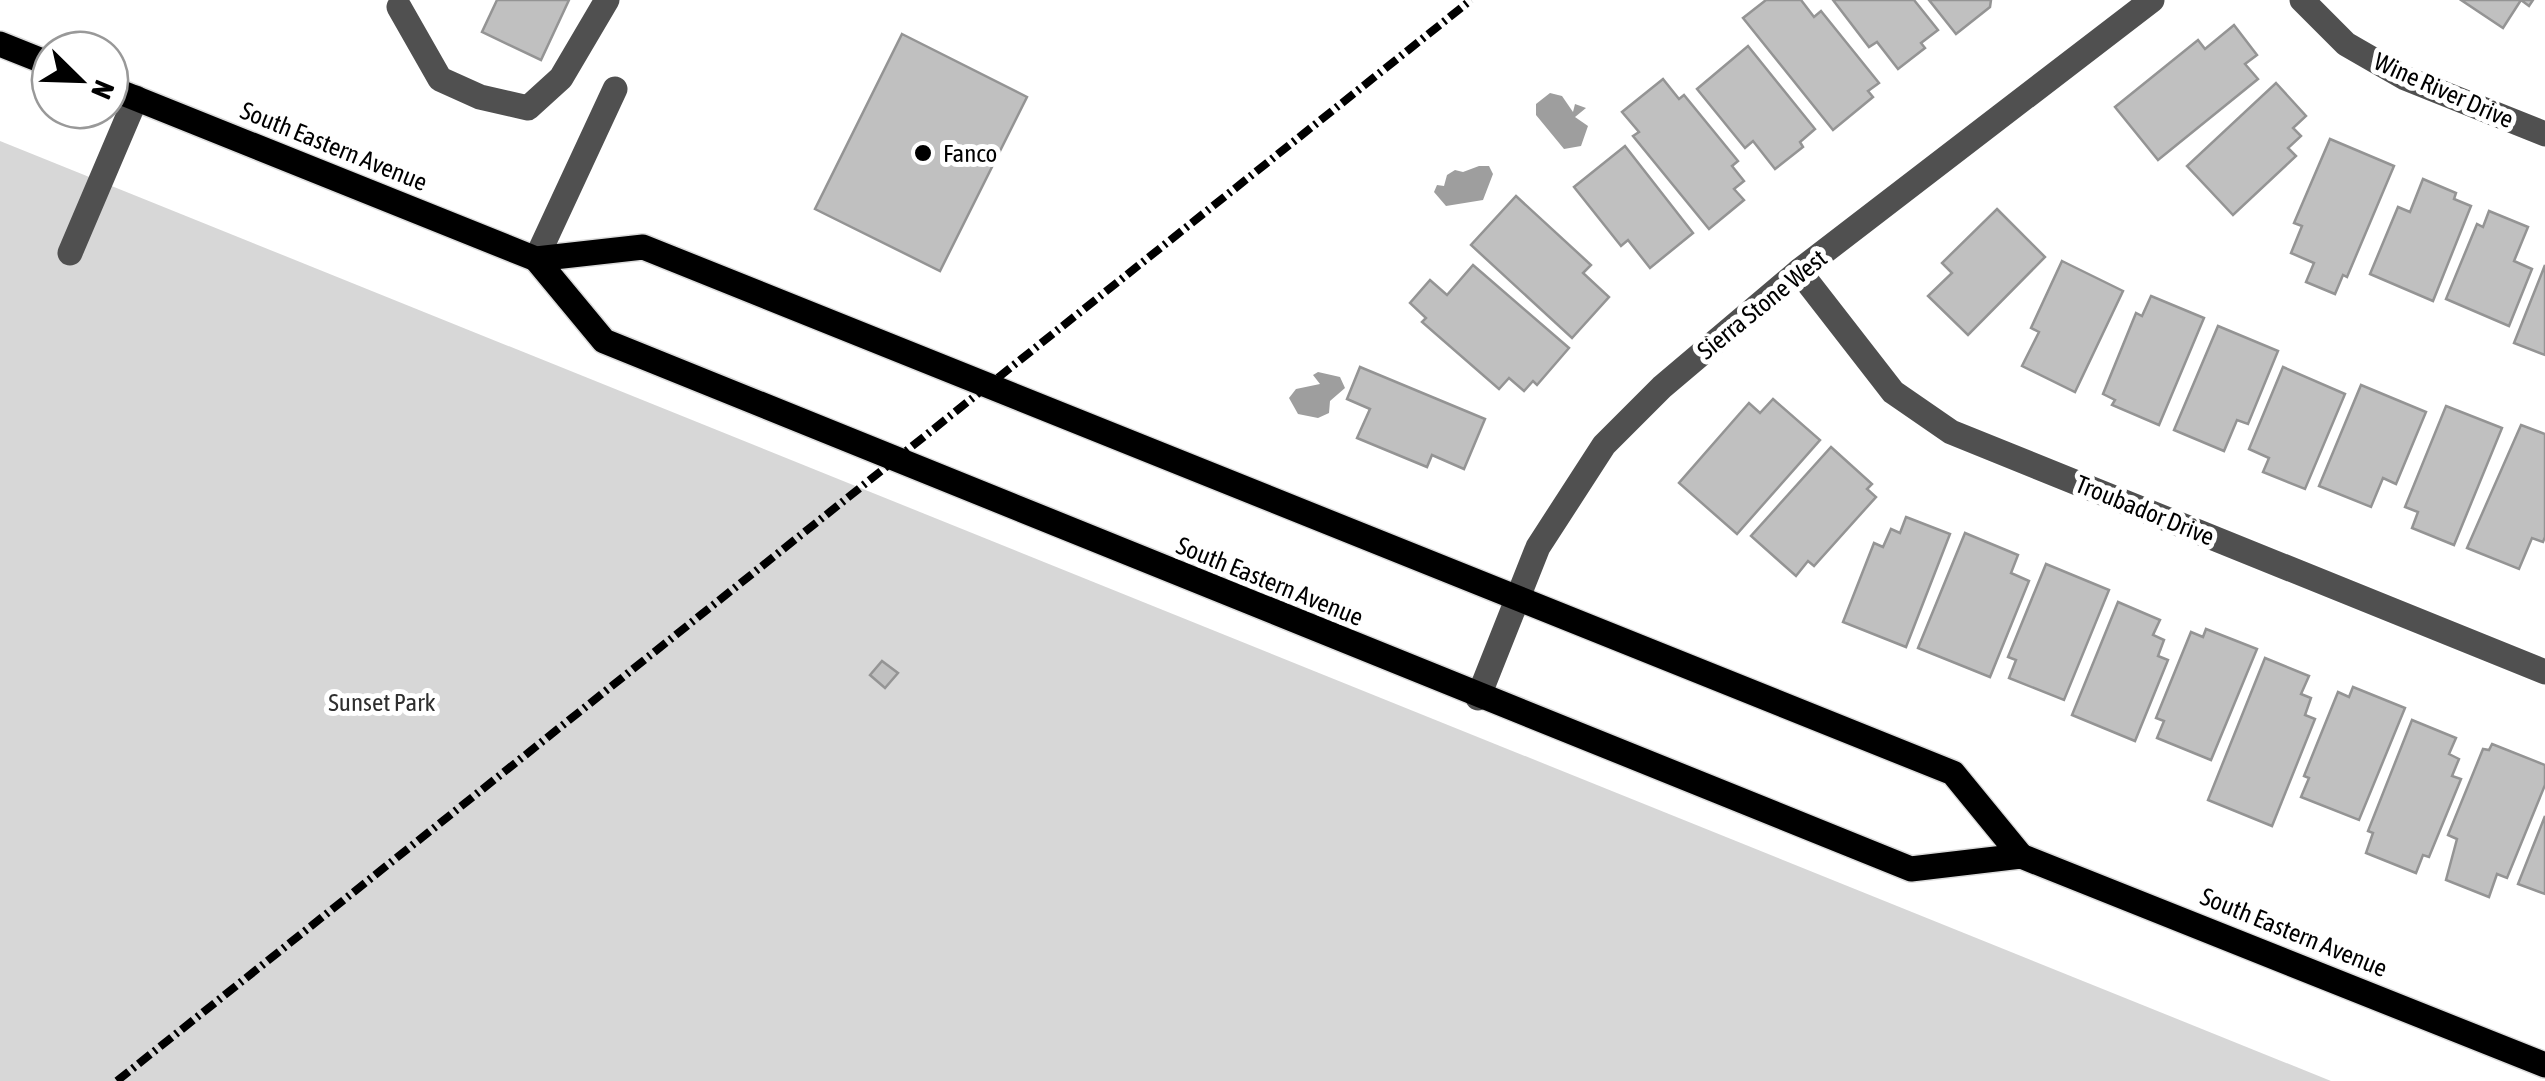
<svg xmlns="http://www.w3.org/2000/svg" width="2545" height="1081" viewBox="0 0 2545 1081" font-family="'Asap Condensed',sans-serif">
  <rect width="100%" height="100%" fill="#fff"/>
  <path fill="#d7d7d7" d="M0,141l2331,940h-2331z"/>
  <g fill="#9e9e9e">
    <path d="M1550,93l12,3 11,16 2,-8 11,4 -11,9 13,9 -7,20 -17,3 -28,-34v-11z"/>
    <path d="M1479,166h10l4,8 -10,26 -37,6 -12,-14 3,-7 7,1 3,-11 8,-5 8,2z"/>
    <path d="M1318,372l22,5 5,11 -15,13 -1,12 -11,5 -20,-4 -9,-16 7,-9 24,-5 -7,-9z"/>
  </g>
  <g fill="#c0c0c0" stroke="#949494" stroke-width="2.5">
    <path d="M497,0h72l-28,60 -59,-28z"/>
    <path d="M1766,0h35l13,17 7,-6 58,72 -11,8 5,6 -40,33 -90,-112z"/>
    <path d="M1833,0h81l24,30 -17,13 4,5 -27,21 -21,-27 -8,5z"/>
    <path d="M1929,0h62l-1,7 -34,27z"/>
    <path d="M2461,0h72l-4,6 -8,-6 -18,28z"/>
    <path d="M2234,25l23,30 -12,9 13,15 -100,81 -43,-53 83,-67 7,9z"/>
    <path d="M902,34l125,63 -87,174 -125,-62z"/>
    <path d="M1748,46l67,83 -15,13 3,5 -28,22 -22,-28 -8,7 -48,-59z"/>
    <path d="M1663,79l16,20 5,-4 54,66 -6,5 12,15 -10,8 10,11 -35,29 -76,-93 6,-4 -17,-20z"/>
    <path d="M2276,83l30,33 -13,12 8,8 -13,12 8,8 -63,59 -46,-49z"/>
    <path d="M2330,139l64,27 -47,111 -4,-2 -8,19 -29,-12 8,-19 -23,-10 11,-27 -8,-3z"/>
    <path d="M1625,146l68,87 -43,35 -22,-28 -7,6 -47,-59z"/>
    <path d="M2423,179l33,14 -2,6 17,7 -38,95 -63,-27 28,-67 12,5z"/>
    <path d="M1516,196l75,69 -8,8 26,24 -37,41 -101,-93z"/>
    <path d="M1997,209l48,48 -77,78 -40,-39 24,-23 -10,-10z"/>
    <path d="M2489,211l39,16 -14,34 18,8 -23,57 -63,-27 31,-75 6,3z"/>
    <path d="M2062,261l61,30 -48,101 -53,-26 17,-34 -8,-4z"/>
    <path d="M1473,265l96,83 -32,37 -4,-4 -9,10 -15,-13 -10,11 -77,-67 4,-4 -16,-15 20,-23 17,15z"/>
    <path d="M2545,265v90l-31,-12z"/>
    <path d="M2151,296l53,22 -45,107 -47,-20 3,-5 -12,-6 33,-81 6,3z"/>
    <path d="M2218,326l60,25 -30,73 -11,-4 -13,31 -50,-21z"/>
    <path d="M1360,367l125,52 -21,50 -32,-14 -5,12 -70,-29 13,-29 -23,-10z"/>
    <path d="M2283,367l62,27 -40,95 -42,-17 6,-14 -20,-9z"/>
    <path d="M2361,385l65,27 -30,72 -13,-6 -12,29 -52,-21z"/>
    <path d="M1773,399l47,41 -83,94 -58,-51 70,-80 11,10z"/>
    <path d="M2446,406l56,22 -48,117 -42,-17 6,-16 -13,-5z"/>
    <path d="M2521,425l24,9v103l-2,5 -11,-4 -13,31 -52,-21z"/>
    <path d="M1831,447l41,37 -5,5 9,8 -62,69 -6,-5 -12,15 -45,-40z"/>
    <path d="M1906,517l44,17 -44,113 -63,-25 31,-79 9,4 8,-18 9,4z"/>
    <path d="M1965,533l53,22 -7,18 18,8 -39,96 -72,-29z"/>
    <path d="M2046,564l63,26 -45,110 -55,-22 7,-18 -8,-3z"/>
    <path d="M2118,602l42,18 -7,15 11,5 -6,16 10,4 -33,81 -63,-26z"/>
    <path d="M2206,629l51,20 -46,111 -54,-22 7,-17 -8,-3 35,-86 12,5z"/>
    <path d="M2265,658l44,18 -8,18 10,4 -6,17 10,4 -43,107 -64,-26z"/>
    <path d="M882,661l16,12 -13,15 -15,-13z"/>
    <path d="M2353,687l52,21 -46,112 -58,-23 8,-19 -5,-2 34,-84 11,5z"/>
    <path d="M2412,720l44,18 -7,16 10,5 -7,17 9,3 -32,78 -6,-2 -7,18 -50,-20 7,-20 -5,-2z"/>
    <path d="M2492,744l53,21v20l-38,93 -10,-4 -8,23 -43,-17 11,-41 -9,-4 35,-86 6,1z"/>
    <path d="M2545,816v78l-27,-10z"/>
  </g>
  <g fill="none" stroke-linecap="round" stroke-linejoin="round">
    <g stroke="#dbdbdb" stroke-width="28">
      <g id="major">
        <path d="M0,44l50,20"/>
        <path d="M110,88l426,171 107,-12 1310,526 68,83"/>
        <path d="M536,259l68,82 1307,528 110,-13 524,209"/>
      </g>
    </g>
    <g stroke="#505050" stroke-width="25">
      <path d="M2302,0l44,44 59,34 140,56"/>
      <path d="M399,7l41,72 40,18 48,11 33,-30 46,-78"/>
      <path d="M70,253l66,-155"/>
      <path d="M536,259l79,-170"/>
      <path d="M1799,271l94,121 58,40 594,240"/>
      <path d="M1478,698l60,-151 66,-102 58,-58 137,-116 353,-271"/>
    </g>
    <use href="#major" stroke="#000" stroke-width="25"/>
    <path stroke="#000" stroke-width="8" stroke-dasharray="15 5 2.5 5" stroke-linecap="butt" d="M117,1081l1354,-1081"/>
  </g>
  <circle fill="#000" stroke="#fff" stroke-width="4" cx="923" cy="153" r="10"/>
  <g text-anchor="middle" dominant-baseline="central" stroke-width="10" stroke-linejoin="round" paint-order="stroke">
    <g font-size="25" fill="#000" stroke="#fff">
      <text transform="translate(2444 90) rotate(24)">Wine River Drive</text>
      <text transform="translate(334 146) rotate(22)">South Eastern Avenue</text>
      <text transform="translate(1762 304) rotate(-39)">Sierra Stone West</text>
      <text transform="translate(2145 510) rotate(22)">Troubador Drive</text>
      <text transform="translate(1270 581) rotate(22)">South Eastern Avenue</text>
      <text transform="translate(2294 932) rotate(22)">South Eastern Avenue</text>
    </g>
    <g font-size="25" fill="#000" stroke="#fff" text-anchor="start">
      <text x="943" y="153">Fanco</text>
    </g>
    <g font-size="25" fill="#2e2e2e" stroke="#fff">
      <text x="382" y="702">Sunset Park</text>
    </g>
  </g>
  <g transform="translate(80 80) rotate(113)"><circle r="48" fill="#ffffff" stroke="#999999" stroke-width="2.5"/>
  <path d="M0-8L18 38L0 25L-18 38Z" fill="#000000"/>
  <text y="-15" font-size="28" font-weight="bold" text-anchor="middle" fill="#000000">N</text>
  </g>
</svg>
